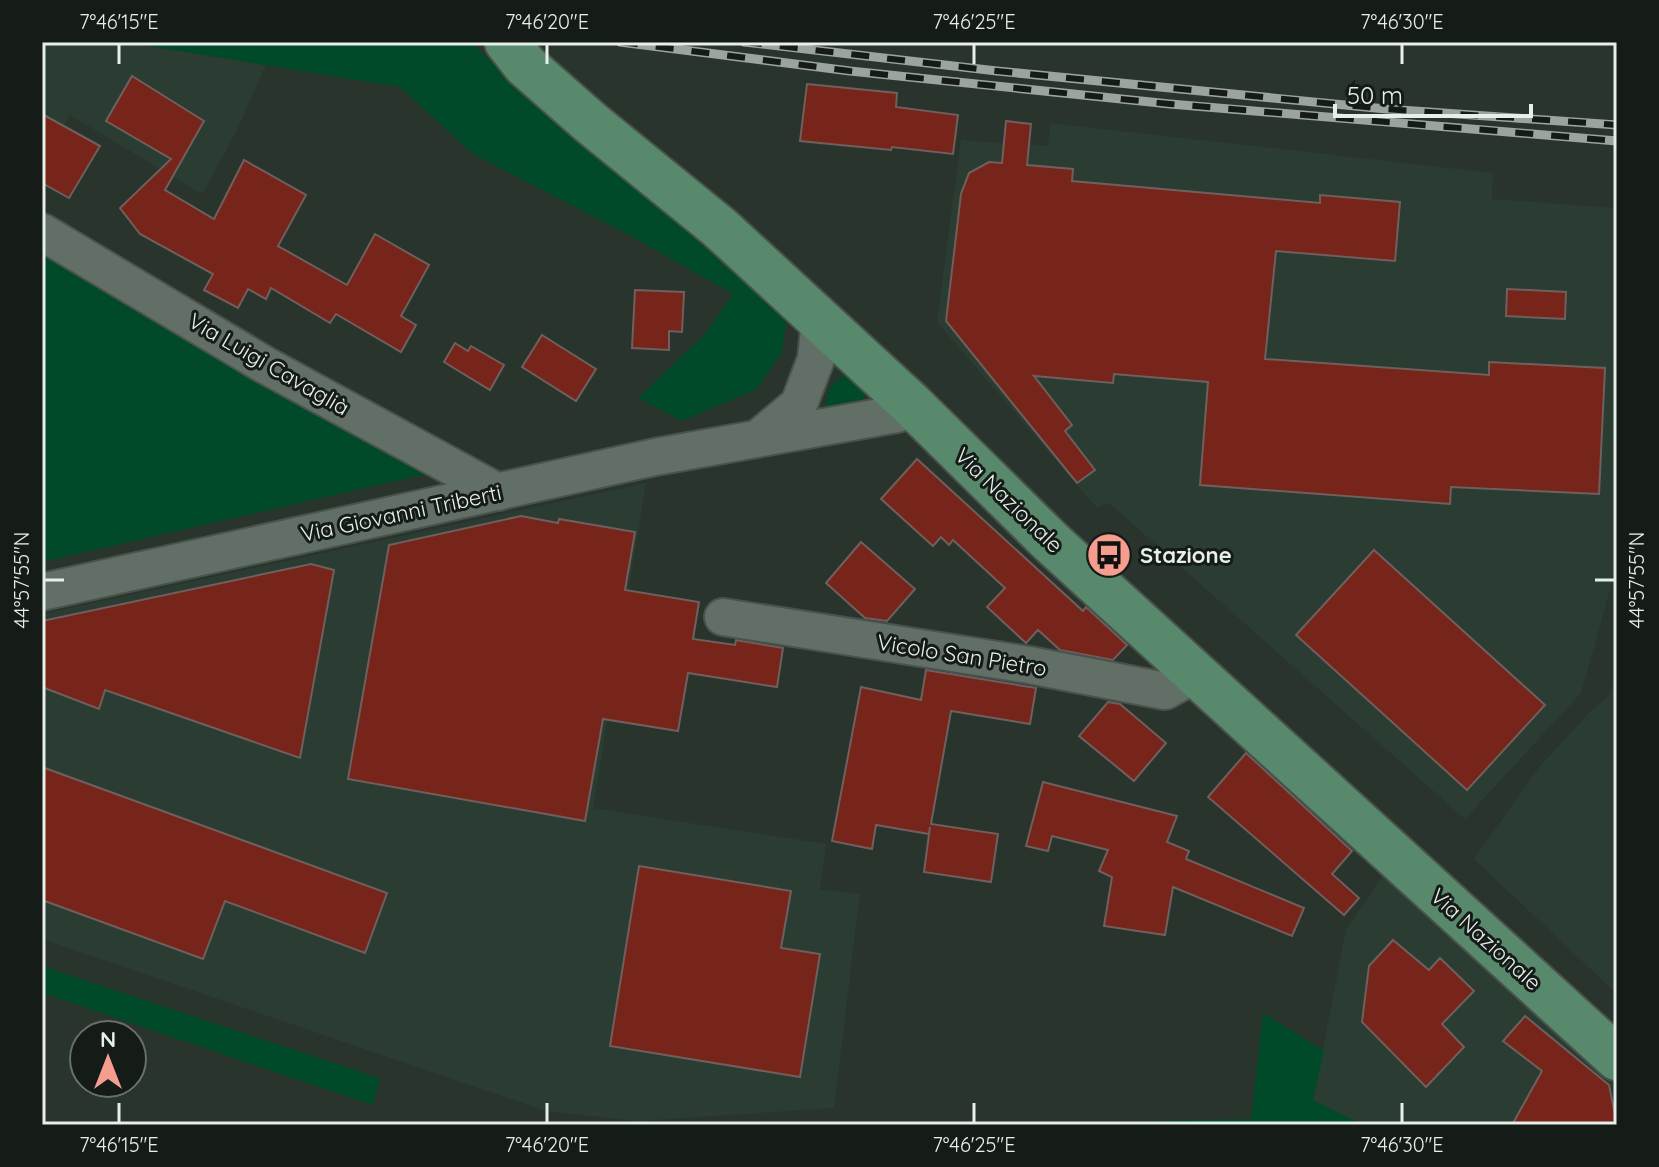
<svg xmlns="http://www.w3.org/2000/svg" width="1659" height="1167" viewBox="0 0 1659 1167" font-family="Quicksand,sans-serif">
  <rect width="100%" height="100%" fill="#29342d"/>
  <g fill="#2b3d32">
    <path d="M42,42h82l142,23 -31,69 -33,60 -132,-79 -28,50z"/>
    <path d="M1050,123l443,50 -1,26 125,9v357l-36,128 -116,126 -356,-316 -13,4 -159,-185 24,-182 87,6z"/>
    <path d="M646,483l-53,325 233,36 -6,45 40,5 -26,214 -196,13 -92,-10 -504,-172v-325z"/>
    <path d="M1617,670v324l-143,-135 65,-92 52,-56 18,-15z"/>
    <path d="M1390,865l227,204v56h-254l-50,-25 33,-170z"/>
  </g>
  <g fill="#004a29">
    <path d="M124,42h347l63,61 225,182 28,31 -5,36 -25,37 -75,32 -44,-23 68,-65 27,-39 -106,-60 -154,-80 -73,-67z"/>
    <path d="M42,242l398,229 -398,91z"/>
    <path d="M852,373l15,13 -3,12 -12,13 -27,-1c0,-20 8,-31 27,-37z"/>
    <path d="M42,966l338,112 -7,27 -331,-112z"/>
    <path d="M1263,1013l61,38 -11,49 50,25h-214l1,-4 101,-2z"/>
  </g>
  <g fill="#77241b" stroke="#6f5f5d" stroke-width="2">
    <path d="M132,76l72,45 -39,69 49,29 30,-59 62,35 -28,51 69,39 28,-51 54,31 -28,51 15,9 -15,27 -65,-38 -6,9 -59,-35 -5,11 -18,-10 -10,19 -34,-18 9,-16 -73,-40 -20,-26 51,-49 -65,-38z"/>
    <path d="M807,84l90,9 -1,14 62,8 -5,39 -61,-7 -1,3 -91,-9z"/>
    <path d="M42,114l58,32 -31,52 -27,-15z"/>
    <path d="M1006,121l25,3 -4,41 46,4 -1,12 248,22v-8l80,7 -5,59 -119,-10 -11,108 224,16v-13l116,6 -6,126 -148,-7 -1,17 -250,-19 8,-103 -94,-8 -1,9 -79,-7 38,49 -7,6 30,39 -18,13 -131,-162 15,-127 8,-21 20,-11 13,1z"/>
    <path d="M1507,289l59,3 -1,27 -59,-3z"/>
    <path d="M635,290l49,2 -2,40 -13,-1v19l-37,-2z"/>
    <path d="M542,335l54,34 -20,32 -54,-34z"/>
    <path d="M455,343l13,8 3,-5 33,19 -14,25 -46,-28z"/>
    <path d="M917,459l166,152 3,-4 41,38 -14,15 -53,-10 -22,-20 -12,13 -39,-36 18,-19 -52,-48 -4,5 -8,-8 -8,9 -52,-47z"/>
    <path d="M521,516l37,7 1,-4 76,13 -10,58 74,12 -6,37 42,6 1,-5 47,8 -6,39 -89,-14 -10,58 -75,-12 -18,102 -237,-42 41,-234z"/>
    <path d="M861,542l54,47 -28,32 -22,-3 -39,-35z"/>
    <path d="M1374,550l171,155 -78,85 -171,-155z"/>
    <path d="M311,564l23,6 -34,188 -195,-68 -6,19 -57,-22v-66z"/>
    <path d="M926,670l110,18 -6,36 -79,-13 -20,113 67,10 -7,48 -67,-10 6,-45 -1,7 -53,-9 -4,24 -40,-8 29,-154 60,13z"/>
    <path d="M1108,702l12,2 46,39 -32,38 -55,-45z"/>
    <path d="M1246,753l106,98 -20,23 27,24 -15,17 -136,-118z"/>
    <path d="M42,767l345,126 -22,60 -140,-52 -22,58 -161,-59z"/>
    <path d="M1043,782l134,34 -10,26 22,9 -3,8 118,49 -12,28 -119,-49 -8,48 -61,-9 8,-49 -13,-6 9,-21 -56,-14 -4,15 -22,-5z"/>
    <path d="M639,866l152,25 -10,57 39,6 -20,123 -190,-31z"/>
    <path d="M1393,940l36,30 11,-12 34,33 -32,33 22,23 -38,40 -64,-65 7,-56z"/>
    <path d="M1525,1016l84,69 8,40h-105l30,-54 -39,-30z"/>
  </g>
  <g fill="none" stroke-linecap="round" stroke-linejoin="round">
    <g stroke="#49534c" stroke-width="40">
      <g id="minor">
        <path d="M42,232l223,133 233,127"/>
        <path d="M762,435l37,-31 17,-45 4,-39"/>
        <path d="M42,592l613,-135 242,-43 15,-9"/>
        <path d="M723,617l306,48 136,26 30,-17"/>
      </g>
    </g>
    <g stroke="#49534c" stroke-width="48">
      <path id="major" d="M507,42l18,23 66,58 129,105 192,177 139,137 566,516"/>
    </g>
    <use href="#minor" stroke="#616f66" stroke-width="36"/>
    <use href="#major" stroke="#59896d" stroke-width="44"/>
    <g stroke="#9ba49e" stroke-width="9">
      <g id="rail">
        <path d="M620,42l230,29 320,33 447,37"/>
        <path d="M744,42l253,29 389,38 231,16"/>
      </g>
    </g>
    <use href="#rail" stroke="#151b17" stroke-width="6" stroke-dasharray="18" stroke-linecap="butt"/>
  </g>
  <path fill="none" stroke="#e7efea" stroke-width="3" d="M119,44v20M547,44v20M974,44v20M1402,44v20M44,580h20M1595,580h20M119,1103v20M547,1103v20M974,1103v20M1402,1103v20"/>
  <defs>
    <g id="bus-disc" transform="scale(2.3)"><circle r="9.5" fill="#f59d8f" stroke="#151b17"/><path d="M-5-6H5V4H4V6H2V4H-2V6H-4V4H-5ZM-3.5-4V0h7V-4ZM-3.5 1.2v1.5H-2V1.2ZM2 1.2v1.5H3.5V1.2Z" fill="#111"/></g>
  </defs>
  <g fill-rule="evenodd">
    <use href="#bus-disc" x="1109" y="555"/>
  </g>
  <g text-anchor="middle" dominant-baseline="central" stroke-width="6" stroke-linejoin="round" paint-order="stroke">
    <g font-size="22" fill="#e7efea" stroke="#151b17">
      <text transform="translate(269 364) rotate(30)">Via Luigi Cavaglià</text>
      <text transform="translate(1009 500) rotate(44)">Via Nazionale</text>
      <text transform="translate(401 513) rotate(-12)">Via Giovanni Triberti</text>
      <text transform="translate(962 655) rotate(9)">Vicolo San Pietro</text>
      <text transform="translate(1486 939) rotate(42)">Via Nazionale</text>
    </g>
    <g font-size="22" font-weight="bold" fill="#e7efea" stroke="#151b17" text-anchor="start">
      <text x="1140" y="555">Stazione</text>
    </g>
  </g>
  <rect width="1659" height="1167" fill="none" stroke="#151b17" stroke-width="88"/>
  <g transform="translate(108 1059)"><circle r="38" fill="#151b17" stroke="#69706b" stroke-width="2"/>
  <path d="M0-6L14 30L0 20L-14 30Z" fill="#f59d8f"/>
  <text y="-12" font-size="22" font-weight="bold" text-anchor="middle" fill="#e7efea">N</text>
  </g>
  <path d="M1335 104v12h196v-12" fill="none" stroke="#e7efea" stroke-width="4"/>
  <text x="1347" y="104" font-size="24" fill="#e7efea" stroke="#151b17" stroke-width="6" paint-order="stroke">50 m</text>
  <rect x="44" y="44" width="1571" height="1079" fill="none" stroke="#e7efea" stroke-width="3"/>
  <g font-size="20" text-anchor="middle" fill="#e7efea">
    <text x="119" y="29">7°46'15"E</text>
    <text x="547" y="29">7°46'20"E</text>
    <text x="974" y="29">7°46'25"E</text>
    <text x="1402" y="29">7°46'30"E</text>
    <text transform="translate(22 580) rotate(-90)" y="7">44°57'55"N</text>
    <text transform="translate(1637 580) rotate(-90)" y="7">44°57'55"N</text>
    <text x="119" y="1152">7°46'15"E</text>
    <text x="547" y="1152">7°46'20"E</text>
    <text x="974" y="1152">7°46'25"E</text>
    <text x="1402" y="1152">7°46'30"E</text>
  </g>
</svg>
